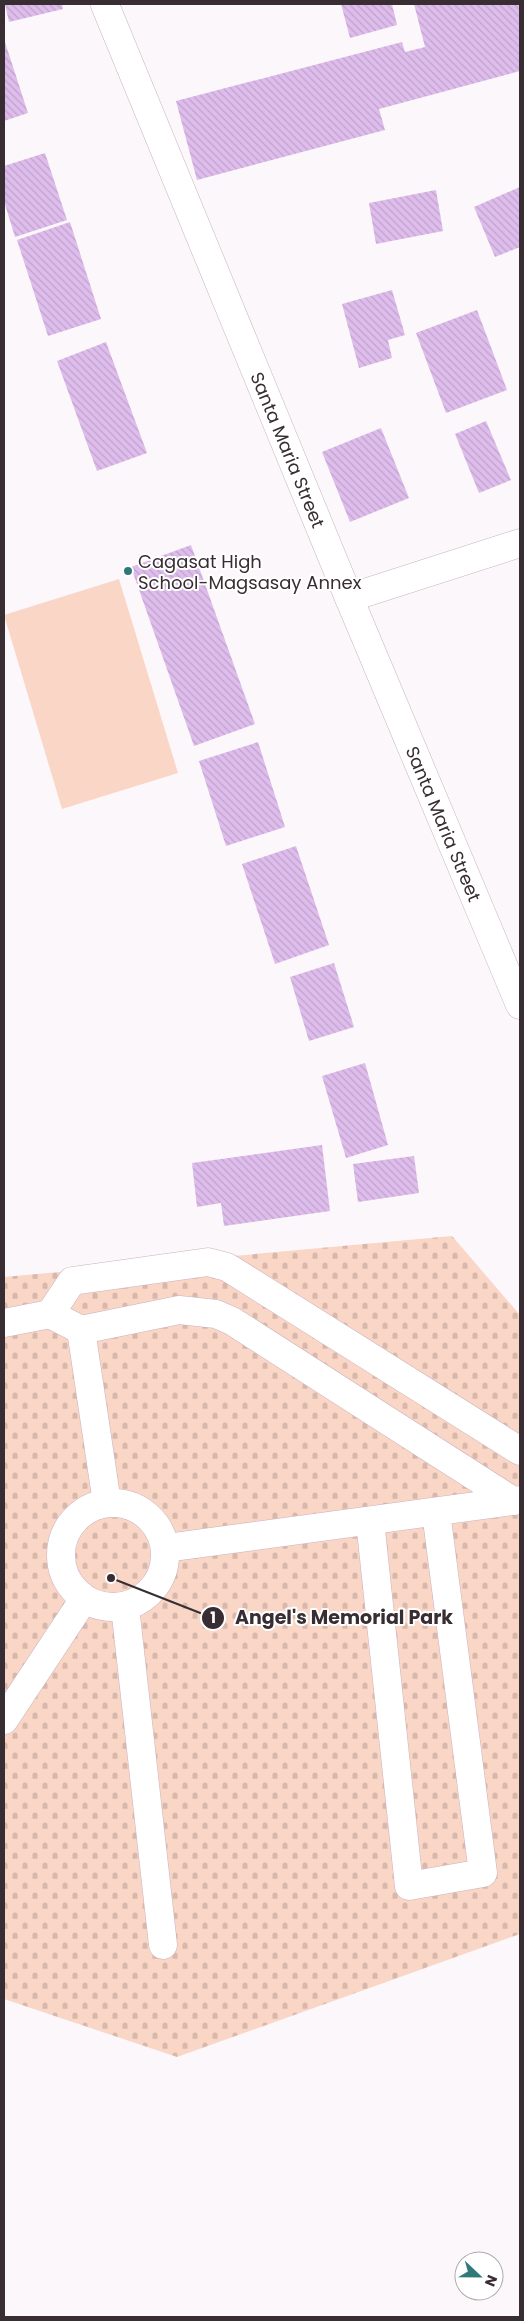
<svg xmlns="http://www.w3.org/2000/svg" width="524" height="2321" viewBox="0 0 524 2321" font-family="Poppins,sans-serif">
  <defs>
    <pattern id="cemetery-stones" width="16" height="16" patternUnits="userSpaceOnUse" patternTransform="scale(1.25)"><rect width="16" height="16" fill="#fad6c7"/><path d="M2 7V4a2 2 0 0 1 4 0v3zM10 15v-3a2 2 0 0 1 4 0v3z" fill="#d7b8ab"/></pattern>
    <pattern id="building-back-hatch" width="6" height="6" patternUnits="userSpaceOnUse" patternTransform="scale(1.25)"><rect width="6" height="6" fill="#debdec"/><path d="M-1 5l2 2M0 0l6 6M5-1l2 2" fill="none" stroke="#bfa3cb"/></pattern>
  </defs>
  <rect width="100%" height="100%" fill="#fcf7fa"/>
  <path fill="url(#cemetery-stones)" d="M452,1236l68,79v619l-343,123 -173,-58v-722z"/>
  <path fill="#fad6c7" d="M119,579l59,194 -116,36 -58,-194z"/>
  <g fill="url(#building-back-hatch)">
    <path d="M5,4h57l1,5 -54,13z"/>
    <path d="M341,4h51l5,21 -47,13z"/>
    <path d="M414,4h106v67l-141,38 6,21 -188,50 -21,-79 226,-59 3,10 20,-5z"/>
    <path d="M4,39l24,74 -24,8z"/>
    <path d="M45,153l22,67 -52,17 -11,-36v-35z"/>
    <path d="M520,187v60l-25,10 -21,-50z"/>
    <path d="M436,190l7,41 -67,13 -7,-41z"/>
    <path d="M70,222l31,97 -53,17 -31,-96z"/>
    <path d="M392,290l13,45 -17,5 4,18 -33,10 -17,-64z"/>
    <path d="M477,310l30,80 -61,23 -30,-80z"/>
    <path d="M106,342l41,111 -50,18 -40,-110z"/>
    <path d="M486,421l25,59 -32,13 -24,-59z"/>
    <path d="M381,428l28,70 -59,24 -28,-70z"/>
    <path d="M191,545l64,179 -61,22 -63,-179z"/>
    <path d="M258,742l27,85 -59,19 -27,-85z"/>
    <path d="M296,846l33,99 -54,19 -33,-100z"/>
    <path d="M334,963l20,64 -45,14 -19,-64z"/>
    <path d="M365,1063l23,82 -42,13 -24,-82z"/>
    <path d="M322,1145l8,66 -106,15 -3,-23 -24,4 -5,-44z"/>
    <path d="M414,1156l5,37 -61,9 -5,-38z"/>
  </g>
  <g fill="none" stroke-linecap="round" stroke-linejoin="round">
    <g stroke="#cab2be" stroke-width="29">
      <g id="minor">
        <path id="s1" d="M105,5l244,593 171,407"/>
        <path d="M349,598l171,-55"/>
        <path d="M4,1323l46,-9"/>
        <path d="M81,1330l26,173"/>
        <path d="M513,1501l-281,-180 -16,-7 -37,-4 -98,20 -31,-16 22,-33 136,-19 19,5 293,184"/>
        <circle cx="113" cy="1555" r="52"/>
        <path d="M370,1521l39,365 74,-13 -47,-361"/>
        <path d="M166,1548l354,-48"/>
        <path d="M125,1607l38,338"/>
        <path d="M4,1720l80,-121"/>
      </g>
    </g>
    <use href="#minor" stroke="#fff" stroke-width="28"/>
  </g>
  <circle fill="#30797b" stroke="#fff" stroke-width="2" cx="128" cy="571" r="5"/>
  <g text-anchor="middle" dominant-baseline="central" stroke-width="4" stroke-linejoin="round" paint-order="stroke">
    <g font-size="18" fill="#372d32" stroke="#fff">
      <text stroke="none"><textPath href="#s1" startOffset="481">Santa Maria Street</textPath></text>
      <text stroke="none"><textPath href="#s1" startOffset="886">Santa Maria Street</textPath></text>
    </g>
    <g font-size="18" fill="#372d32" stroke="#fff" text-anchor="start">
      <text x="138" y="561">Cagasat High<tspan x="138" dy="21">School-Magsasay Annex</tspan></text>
    </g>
  </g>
  <path fill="none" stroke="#372d32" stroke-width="2" d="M111 1578L213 1618"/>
  <g fill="#372d32" stroke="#fff" stroke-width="2">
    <circle cx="111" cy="1578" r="5"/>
    <circle cx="213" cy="1618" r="12"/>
  </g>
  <g font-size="15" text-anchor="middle" font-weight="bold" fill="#fff">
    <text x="213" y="1623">1</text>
  </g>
  <g font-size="19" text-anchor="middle" font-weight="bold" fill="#372d32" stroke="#fff" stroke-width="4" stroke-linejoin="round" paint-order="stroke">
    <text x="344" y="1624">Angel's Memorial Park</text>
  </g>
  <rect width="524" height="2321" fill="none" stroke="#372d32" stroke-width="10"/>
  <g transform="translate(479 2276) rotate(112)"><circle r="24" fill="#ffffff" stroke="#afabad"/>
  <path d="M0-4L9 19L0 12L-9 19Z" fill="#30797b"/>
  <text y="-8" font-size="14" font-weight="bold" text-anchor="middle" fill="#372d32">N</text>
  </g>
</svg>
